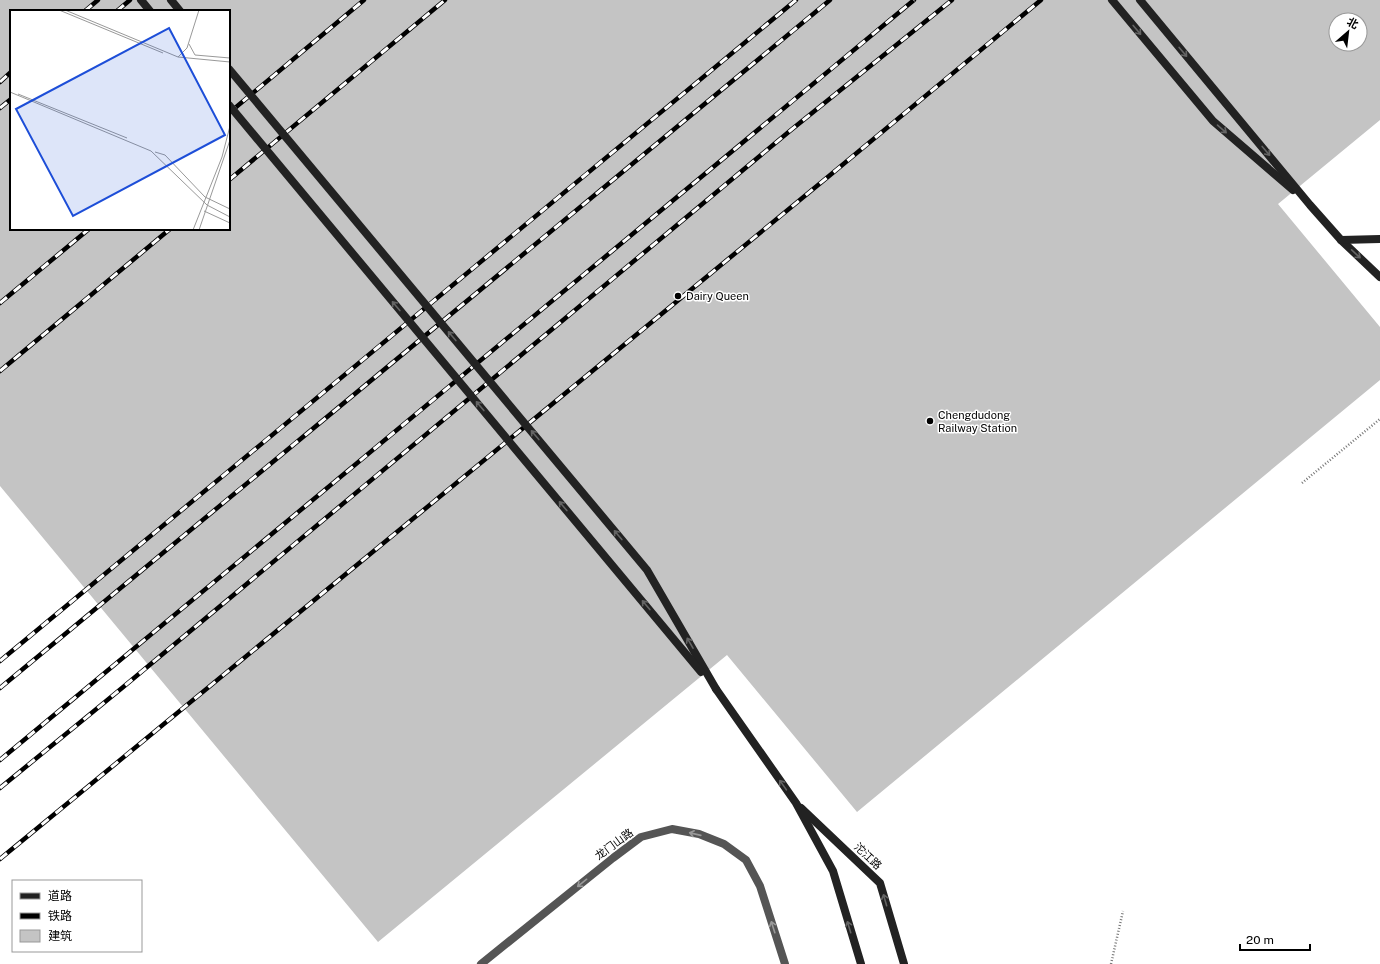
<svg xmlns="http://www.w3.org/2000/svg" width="1380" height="964" viewBox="0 0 1380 964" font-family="'Public Sans','Noto Sans SC',sans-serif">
  <rect width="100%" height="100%" fill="#fff"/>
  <path fill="#c4c4c4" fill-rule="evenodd" d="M0,0h1380v120l-102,84 102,123v53l-523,432 -130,-157 -349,287 -378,-456zM11,11h218v218h-218zM1336,20h24v24h-24z"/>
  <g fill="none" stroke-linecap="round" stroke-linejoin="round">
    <g stroke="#777" stroke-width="2.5" stroke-dasharray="1 2" stroke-linecap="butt">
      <path d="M1302,483l78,-64"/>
      <path d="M1111,964l12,-53"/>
    </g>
    <path stroke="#555" stroke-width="8" d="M481,964l132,-106 28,-21 31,-8 27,5 25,10 22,16 14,26 25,78"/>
    <g stroke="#222" stroke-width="8">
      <path d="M141,0l9,11"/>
      <path d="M171,0l9,11"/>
      <path d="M1112,0l101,121 80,69"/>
      <path d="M1140,0l170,205 31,35 39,37"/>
      <path d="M1341,240l39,-1"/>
      <path d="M716,689l80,114 37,68 28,93"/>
      <path d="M801,808l79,75 24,81"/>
    </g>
    <g stroke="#000" stroke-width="4.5">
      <g id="rail">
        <path d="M85,11l13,-11"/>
        <path d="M117,11l13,-11"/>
        <path d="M0,82l11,-10"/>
        <path d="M0,108l11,-9"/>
        <path d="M229,113l135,-113"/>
        <path d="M229,180l216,-180"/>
        <path d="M0,303l89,-74"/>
        <path d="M0,371l170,-142"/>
        <path d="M0,661l796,-661"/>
        <path d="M0,688l830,-688"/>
        <path d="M0,760l914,-760"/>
        <path d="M0,788l122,-100 669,-558 161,-130"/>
        <path d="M0,859l829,-683 212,-176"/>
      </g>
    </g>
    <use href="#rail" stroke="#fff" stroke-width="3" stroke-dasharray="9" stroke-linecap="butt"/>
    <g stroke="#222" stroke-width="8">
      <path d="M229,69l418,501 69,119"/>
      <path d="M229,105l472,567"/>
    </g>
  </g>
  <defs><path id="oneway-shaft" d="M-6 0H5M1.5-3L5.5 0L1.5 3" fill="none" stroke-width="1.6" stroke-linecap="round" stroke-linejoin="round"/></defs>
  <g stroke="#646464">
    <use href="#oneway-shaft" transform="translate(1137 30) rotate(50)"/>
    <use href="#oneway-shaft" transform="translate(1183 52) rotate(50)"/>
    <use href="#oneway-shaft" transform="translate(1222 129) rotate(41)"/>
    <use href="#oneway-shaft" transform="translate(1266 151) rotate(50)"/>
    <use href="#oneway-shaft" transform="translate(1356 254) rotate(43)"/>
    <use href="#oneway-shaft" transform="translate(396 306) rotate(-130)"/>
    <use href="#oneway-shaft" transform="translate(452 336) rotate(-130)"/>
    <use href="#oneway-shaft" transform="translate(480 406) rotate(-130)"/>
    <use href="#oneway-shaft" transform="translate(535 435) rotate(-130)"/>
    <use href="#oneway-shaft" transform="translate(563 506) rotate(-130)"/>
    <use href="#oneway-shaft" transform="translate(618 535) rotate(-130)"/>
    <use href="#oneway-shaft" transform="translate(646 605) rotate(-130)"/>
    <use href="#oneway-shaft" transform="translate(690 643) rotate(-120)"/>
    <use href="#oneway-shaft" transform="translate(783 785) rotate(-125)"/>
    <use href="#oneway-shaft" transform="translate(885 900) rotate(-106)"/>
    <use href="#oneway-shaft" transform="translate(849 927) rotate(-107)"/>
  </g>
  <g stroke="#999">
    <use href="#oneway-shaft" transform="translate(695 834) rotate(-167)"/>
    <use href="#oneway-shaft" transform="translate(582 883) rotate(141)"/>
    <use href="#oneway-shaft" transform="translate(773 927) rotate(-108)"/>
  </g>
  <g fill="#000" stroke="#fff" stroke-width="1.5">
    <circle cx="678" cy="296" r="4"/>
    <circle cx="930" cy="421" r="4"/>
  </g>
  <g text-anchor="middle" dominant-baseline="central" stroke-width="3" stroke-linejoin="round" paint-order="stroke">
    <g font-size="11" fill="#000" stroke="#fff" text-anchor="start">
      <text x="686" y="296">Dairy Queen</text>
      <text x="938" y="415">Chengdudong<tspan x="938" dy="13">Railway Station</tspan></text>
    </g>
    <g font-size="11" fill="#000" stroke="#fff">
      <text transform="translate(614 844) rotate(-36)">龙门山路</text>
      <text transform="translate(868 856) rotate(43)">沱江路</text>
    </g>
  </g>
  <g transform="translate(10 10)">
    <rect width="220" height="220" fill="#fff"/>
    <path fill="none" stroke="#999" stroke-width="1" d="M49,0l104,43M55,0l113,47 52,5M179,34l6,11 35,3M168,47l9,-9 12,-38M0,82l141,59 56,54M8,84l109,44M145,142l10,3 40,42 25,12M197,195l23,12M194,201l26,12M183,220l29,-73 8,-31M189,220l31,-90"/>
    <path fill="#1d4ed8" fill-opacity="0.15" stroke="#1d4ed8" stroke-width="2" d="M159,18l56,107 -152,81 -57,-107z"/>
    <rect width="220" height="220" fill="none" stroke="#000" stroke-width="2"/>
  </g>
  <rect x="12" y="880" width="130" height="72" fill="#ffffff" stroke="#999999"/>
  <rect x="20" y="893" width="20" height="6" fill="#222222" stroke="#999999"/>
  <text x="48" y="900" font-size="12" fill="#000000">道路</text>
  <rect x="20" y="913" width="20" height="6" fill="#000000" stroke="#999999"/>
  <text x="48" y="920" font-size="12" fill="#000000">铁路</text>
  <rect x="20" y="930" width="20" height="12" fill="#c4c4c4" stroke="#999999"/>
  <text x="48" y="940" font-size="12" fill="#000000">建筑</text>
  <g transform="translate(1348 32) rotate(28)"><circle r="19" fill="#ffffff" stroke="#999999"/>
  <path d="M0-3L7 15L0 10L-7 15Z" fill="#000000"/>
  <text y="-6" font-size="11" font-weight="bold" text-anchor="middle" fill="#000000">北</text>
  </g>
  <path d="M1240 944v6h70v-6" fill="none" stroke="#000000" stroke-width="2"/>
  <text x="1246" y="944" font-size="12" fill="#000000" stroke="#ffffff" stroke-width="3" paint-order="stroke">20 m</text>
</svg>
